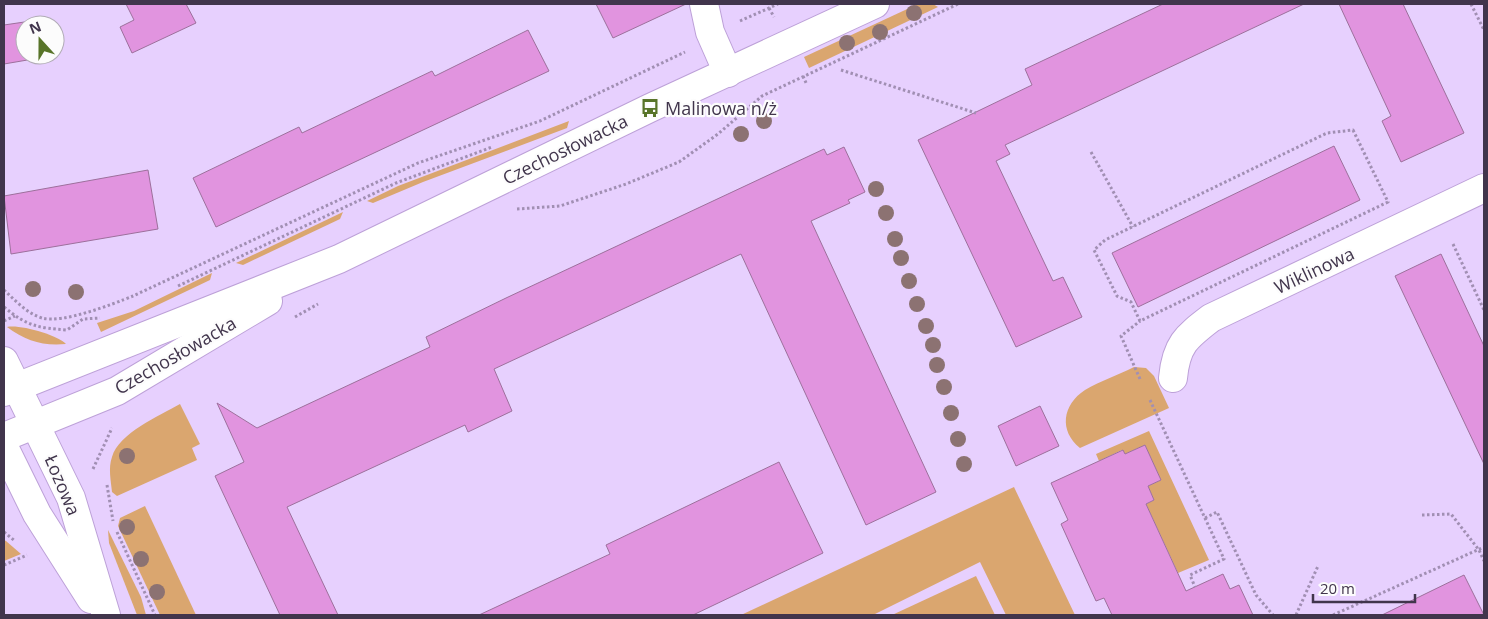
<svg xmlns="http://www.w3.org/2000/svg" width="1488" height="619" viewBox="0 0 1488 619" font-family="'Open Sans',sans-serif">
  <rect width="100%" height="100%" fill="#e7d0fe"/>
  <g fill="#daa66f">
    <path d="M918,4h15l5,3 -129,61 -5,-11z"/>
    <path d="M569,121l-2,7 -144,54 -50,21 -6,-2 31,-15z"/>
    <path d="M343,212l-3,7 -97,46 -7,-2z"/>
    <path d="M212,273l-2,7 -109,52 -4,-9 37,-12z"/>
    <path d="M7,327c12,-3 51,8 59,17 -24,2 -40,-3 -59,-17z"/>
    <path d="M1134,367l12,1 8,8 15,32 -89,40c-21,-17 -18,-43 5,-58 15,-9 33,-15 49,-23z"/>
    <path d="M180,404l20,40 -8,4 5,12 -80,36 -5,-4c-1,-11 -4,-24 0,-35 7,-24 47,-41 68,-53z"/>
    <path d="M1149,431l60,129 -31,13 -32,-69 8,-4 -6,-14 13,-6 -16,-35 -20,9 -3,-4 -23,11 -3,-7z"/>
    <path d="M1014,487l61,128h-69l-26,-53 -107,53h-132z"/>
    <path d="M145,506l51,109h-36l-42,-89 2,-8z"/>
    <path d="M108,530l33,67 5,18h-9l-28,-72z"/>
    <path d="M4,540l2,1 15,13 -17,7z"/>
    <path d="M976,576l19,39h-103z"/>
  </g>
  <g fill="#e194df" stroke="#9d709c">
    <path d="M126,4h60l10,19 -64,30 -12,-26 14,-7z"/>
    <path d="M596,4h90l-73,34z"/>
    <path d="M1163,4h141l-299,141 5,9 -14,7 57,120 10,-4 19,40 -66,30 -98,-207 114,-55 -7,-16z"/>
    <path d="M1339,4h64l61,129 -63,29 -19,-41 9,-5z"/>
    <path d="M38,20l1,5h-14v30h19l1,2 -41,7v-39z"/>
    <path d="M528,30l21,41 -333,156 -23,-49 106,-51 3,6 130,-62 3,5z"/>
    <path d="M1334,146l26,54 -222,107 -26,-54z"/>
    <path d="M844,147l21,45 -17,8 2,3 -39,18 125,271 -70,33 -125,-271 -247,115 18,42 -44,21 -3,-7 -178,82 51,108h-58l-65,-139 29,-14 -27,-59 40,25 173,-81 -4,-10 80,-39 318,-149 3,6z"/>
    <path d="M148,170l10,59 -147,25 -7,-58z"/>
    <path d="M1441,254l43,92v118l-89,-188z"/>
    <path d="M1040,406l19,40 -43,20 -18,-40z"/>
    <path d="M1145,445l16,35 -13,6 6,14 -8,4 40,87 37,-17 7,15 9,-4 14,30h-141l-8,-17 -8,3 -35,-77 7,-4 -17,-37 72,-33 2,4z"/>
    <path d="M779,462l44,91 -130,62h-214l131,-61 -4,-9z"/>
    <path d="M1464,575l20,40h-102z"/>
  </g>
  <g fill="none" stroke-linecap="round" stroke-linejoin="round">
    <g stroke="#bda1d8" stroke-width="30">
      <g id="minor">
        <path d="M704,4l6,28 18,41"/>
        <path d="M4,361l67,137 35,117"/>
        <path d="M1173,378c3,-33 13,-41 38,-60l273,-130"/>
        <path d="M4,447l33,67 54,85"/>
      </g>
    </g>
    <g stroke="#bda1d8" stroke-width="30">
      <g id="tertiary">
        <path d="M4,392l335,-133 311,-151 225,-104"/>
        <path d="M4,437l113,-46 151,-90"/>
      </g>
    </g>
    <g stroke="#a18fb3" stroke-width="3" stroke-dasharray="2.5 2.5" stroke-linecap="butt">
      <path d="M1471,4l13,26"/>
      <path d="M769,8l5,9"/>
      <path d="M740,21l38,-17"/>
      <path d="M841,70l135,43"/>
      <path d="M803,76l4,9"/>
      <path d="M1353,130l35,72 -248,119 -9,-19 -14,-6 -23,-46 11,-10 222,-107z"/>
      <path d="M1091,152l42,75"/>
      <path d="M517,209l43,-3 66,-22 53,-22 39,-28 44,-38 196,-92"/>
      <path d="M1453,244l31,66"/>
      <path d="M178,286l218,-103 96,-36"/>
      <path d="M4,290c11,10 22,23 38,28 20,6 71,-14 91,-22l285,-133 122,-42 145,-69"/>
      <path d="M4,307c23,19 34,21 63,23l16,-11 17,-1"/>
      <path d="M295,317l23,-13"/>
      <path d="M4,321l11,-5"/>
      <path d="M1140,379l-19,-43 19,-15"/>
      <path d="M1150,400l74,159 -34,16 5,12"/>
      <path d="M93,469l19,-41"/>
      <path d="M107,485l6,36"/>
      <path d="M1422,515l29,-1 28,36 5,11"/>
      <path d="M1205,518l12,-6 39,83 17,20"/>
      <path d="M4,532l11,9"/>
      <path d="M117,532l38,83"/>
      <path d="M4,565l23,-10"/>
      <path d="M1296,615l22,-49"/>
      <path d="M1333,615l151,-68"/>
    </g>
    <use href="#minor" stroke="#fff" stroke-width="28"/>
    <use href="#tertiary" stroke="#fff" stroke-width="28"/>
  </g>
  <g fill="#8c7272">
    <circle cx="914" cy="13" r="8"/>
    <circle cx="880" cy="32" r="8"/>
    <circle cx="847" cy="43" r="8"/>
    <circle cx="764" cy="121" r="8"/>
    <circle cx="741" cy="134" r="8"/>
    <circle cx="876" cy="189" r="8"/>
    <circle cx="886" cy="213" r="8"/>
    <circle cx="895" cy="239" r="8"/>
    <circle cx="901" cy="258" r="8"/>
    <circle cx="909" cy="281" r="8"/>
    <circle cx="33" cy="289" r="8"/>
    <circle cx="76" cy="292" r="8"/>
    <circle cx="917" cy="304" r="8"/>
    <circle cx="926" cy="326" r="8"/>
    <circle cx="933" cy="345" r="8"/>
    <circle cx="937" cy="365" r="8"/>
    <circle cx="944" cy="387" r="8"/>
    <circle cx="951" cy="413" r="8"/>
    <circle cx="958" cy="439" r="8"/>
    <circle cx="127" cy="456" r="8"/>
    <circle cx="964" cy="464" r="8"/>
    <circle cx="127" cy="527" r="8"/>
    <circle cx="141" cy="559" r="8"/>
    <circle cx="157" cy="592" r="8"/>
  </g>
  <defs>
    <g id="bus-bare" transform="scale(1.5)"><path d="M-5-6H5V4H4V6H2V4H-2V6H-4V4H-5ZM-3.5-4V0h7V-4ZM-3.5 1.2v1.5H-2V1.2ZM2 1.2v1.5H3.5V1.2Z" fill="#587429" stroke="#fcfcfc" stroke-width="2.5" paint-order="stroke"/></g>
  </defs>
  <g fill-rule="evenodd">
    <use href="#bus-bare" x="650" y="108"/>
  </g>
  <g text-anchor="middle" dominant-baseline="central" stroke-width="4.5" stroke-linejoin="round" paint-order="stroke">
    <g font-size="18" fill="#41354c" stroke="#fcfcfc" text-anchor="start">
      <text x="665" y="108">Malinowa n/ż</text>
    </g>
    <g font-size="18" fill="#41354c" stroke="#fcfcfc">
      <text transform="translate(565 149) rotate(-26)">Czechosłowacka</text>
      <text transform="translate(1314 270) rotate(-25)">Wiklinowa</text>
      <text transform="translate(175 355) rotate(-30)">Czechosłowacka</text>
      <text transform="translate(63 485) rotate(67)">Łozowa</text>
    </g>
  </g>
  <rect width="1488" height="619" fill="none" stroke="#41354c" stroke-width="10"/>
  <g transform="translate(40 40) rotate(339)"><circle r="24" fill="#fcfcfc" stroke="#b1acb6"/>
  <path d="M0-4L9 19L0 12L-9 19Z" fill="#587429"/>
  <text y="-8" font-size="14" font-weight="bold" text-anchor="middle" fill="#41354c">N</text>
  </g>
  <path d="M1313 594v8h102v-8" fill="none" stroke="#41354c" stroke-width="2.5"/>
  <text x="1320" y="594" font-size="15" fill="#41354c" stroke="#fcfcfc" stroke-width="4" paint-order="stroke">20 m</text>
</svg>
